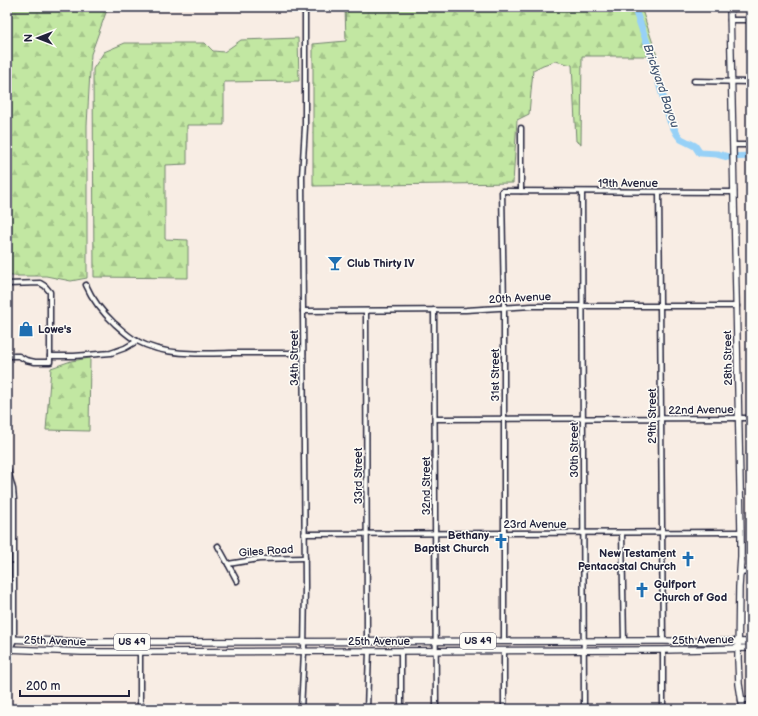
<svg xmlns="http://www.w3.org/2000/svg" width="758" height="716" viewBox="0 0 758 716" font-family="'Balsamiq Sans',sans-serif">
  <defs>
    <pattern id="forest-firs" width="22" height="20" patternUnits="userSpaceOnUse"><rect width="22" height="20" fill="#c2e7a2"/><path d="M5 1l3.5 6h-7zM16 11l3.5 6h-7z" fill="#a6c68c"/></pattern>
  </defs>
  <rect width="100%" height="100%" fill="#f8ede4"/>
  <filter id="ink" filterUnits="userSpaceOnUse"><feTurbulence type="fractalNoise" baseFrequency=".025" numOctaves="2"/><feDisplacementMap in="SourceGraphic" scale="8" xChannelSelector="R" yChannelSelector="G"/><feConvolveMatrix kernelMatrix="1 2 1 2 8 2 1 2 1" color-interpolation-filters="sRGB"/></filter>
  <g filter="url(#ink)">
    <g fill="url(#forest-firs)" stroke="#72846e">
      <path d="M7,7h101l-17,47 -4,71v153l-16,3 -25,-5h-39z"/>
      <path d="M345,7h296l16,49h-75l-1,88 -5,-3 -4,-76 -17,-4 -12,4 -10,5 -4,44 -12,6 -4,63 -200,3v-142l33,-3z"/>
      <path d="M298,38l1,43 -75,1v43h-37v39l-22,1v74l23,1v38l-94,-1 -1,-208 11,-17 21,-9h80l8,8 11,1 17,-12z"/>
      <path d="M90,358l-1,73 -43,-1 5,-62 20,-7z"/>
    </g>
    <g fill="none" stroke-linecap="round" stroke-linejoin="round">
      <path stroke="#97d1f7" stroke-width="7" d="M634,7l15,41 21,73 7,13 4,5 14,7 4,6 2,1 16,1 11,3 23,-1"/>
      <g stroke="#22223b" stroke-width="7">
        <g id="minor">
          <path d="M730,20h21"/>
          <path d="M694,81l57,1"/>
          <path d="M521,128v63"/>
          <path d="M733,145h18"/>
          <path d="M582,192l2,517"/>
          <path d="M659,192l4,449"/>
          <path d="M7,284l33,-1 5,3 5,6v70h-15l-9,-2 -7,-4h-12"/>
          <path d="M86,285c7,16 17,28 29,39 7,6 14,13 22,17 28,15 62,13 93,12 24,0 49,0 73,0"/>
          <path d="M434,310l2,399"/>
          <path d="M303,311l163,-1 66,-4h205"/>
          <path d="M366,311l1,331"/>
          <path d="M50,356h24l37,-3 14,-5 12,-7"/>
          <path d="M435,419l316,-1"/>
          <path d="M7,467l6,22 1,11v140l-4,9"/>
          <path d="M622,533l2,108"/>
          <path d="M304,534l437,-2"/>
          <path d="M218,546l10,18 9,17"/>
          <path d="M228,564l31,-5 46,-1"/>
          <path d="M740,573l11,-1"/>
          <path d="M7,601l1,38 2,10"/>
          <path d="M504,641v-334l-2,-116 232,1"/>
          <path d="M140,642v67"/>
          <path d="M663,650v59"/>
          <path d="M504,651v58"/>
          <path d="M741,700h10"/>
          <path d="M301,709l3,-57 1,-66 -3,-410 3,-49v-120"/>
          <path d="M367,709l2,-58"/>
          <path d="M401,709v-58"/>
        </g>
      </g>
      <g stroke="#22223b" stroke-width="8">
        <g id="major">
          <path d="M730,7l11,525v25l-2,30 -1,72 1,25 4,25"/>
          <path d="M7,639l75,3 581,-1 88,1"/>
          <path d="M7,649l75,3h58l523,-2 88,-2"/>
        </g>
      </g>
      <use href="#minor" stroke="#fdfcf7" stroke-width="4"/>
      <use href="#major" stroke="#fdfcf7" stroke-width="5.5"/>
    </g>
  </g>
  <defs>
    <g id="bar-bare" transform="scale(1.2)"><path d="M-6-5H6L.8 .8V4.5H3.5V6h-7V4.5H-.8V.8Z" fill="#1f6fb2" stroke="#fdfcf7" stroke-width="2.5" paint-order="stroke"/></g>
    <g id="shop-bare" transform="scale(1.2)"><path d="M-5-2.5h2.3a2.7 3.5 0 0 1 5.4 0H5L5.5 6h-11ZM-1.5-2.5h3a1.5 2.3 0 0 0-3 0Z" fill="#1f6fb2" stroke="#fdfcf7" stroke-width="2.5" paint-order="stroke"/></g>
    <g id="church-bare" transform="scale(1.2)"><path d="M-1.2-6h2.4v3.5h3.3v2.4h-3.3V6h-2.4V-.1h-3.3v-2.4h3.3Z" fill="#1f6fb2" stroke="#fdfcf7" stroke-width="2.5" paint-order="stroke"/></g>
  </defs>
  <g fill-rule="evenodd">
    <use href="#bar-bare" x="335" y="263"/>
    <use href="#shop-bare" x="26" y="329"/>
    <use href="#church-bare" x="501" y="541"/>
    <use href="#church-bare" x="688" y="559"/>
    <use href="#church-bare" x="642" y="590"/>
  </g>
  <g text-anchor="middle" dominant-baseline="central" stroke-width="3" stroke-linejoin="round" paint-order="stroke">
    <g fill="#fdfcf7" stroke="#646373" stroke-width="1">
      <rect x="460" y="633" width="36" height="16" rx="3"/>
      <rect x="114" y="634" width="36" height="16" rx="3"/>
    </g>
    <g font-size="10" font-weight="bold" fill="#22223b">
      <text x="478" y="641">US 49</text>
      <text x="132" y="642">US 49</text>
    </g>
    <g font-size="11" fill="#22223b" stroke="#fdfcf7">
      <text x="628" y="183">19th Avenue</text>
      <text transform="translate(520 298) rotate(-3)">20th Avenue</text>
      <text transform="translate(294 358) rotate(-90)">34th Street</text>
      <text transform="translate(728 358) rotate(-91)">28th Street</text>
      <text transform="translate(495 375) rotate(-90)">31st Street</text>
      <text transform="translate(701 410) rotate(-1)">22nd Avenue</text>
      <text transform="translate(652 416) rotate(-90)">29th Street</text>
      <text transform="translate(574 450) rotate(-90)">30th Street</text>
      <text transform="translate(358 476) rotate(-90)">33rd Street</text>
      <text transform="translate(426 486) rotate(-90)">32nd Street</text>
      <text x="535" y="524">23rd Avenue</text>
      <text transform="translate(266 551) rotate(-4)">Giles Road</text>
      <text transform="translate(703 640) rotate(-1)">25th Avenue</text>
      <text transform="translate(55 641) rotate(2)">25th Avenue</text>
      <text x="379" y="641">25th Avenue</text>
    </g>
    <g font-size="11" font-weight="bold" fill="#22223b" stroke="#fdfcf7" text-anchor="start">
      <text x="347" y="263">Club Thirty IV</text>
      <text x="38" y="329">Lowe's</text>
      <text x="489" y="535" text-anchor="end">Bethany<tspan x="489" dy="13">Baptist Church</tspan></text>
      <text x="676" y="553" text-anchor="end">New Testament<tspan x="676" dy="13">Pentacostal Church</tspan></text>
      <text x="654" y="584">Gulfport<tspan x="654" dy="13">Church of God</tspan></text>
    </g>
    <g font-size="12" font-style="italic" fill="#455773" stroke="#fdfcf7">
      <text transform="translate(661 86) rotate(71)">Brickyard Bayou</text>
    </g>
  </g>
  <rect width="758" height="716" fill="none" stroke="#fdfcf7" stroke-width="24"/>
  <rect x="12" y="12" width="734" height="692" fill="none" stroke="#22223b" stroke-width="1.5" filter="url(#ink)"/>
  <g transform="translate(38 38) rotate(270)" stroke="#fdfcf7" stroke-width="3" paint-order="stroke">
  <path d="M0-3L7 15L0 10L-7 15Z" fill="#22223b"/>
  <text y="-6" font-size="11" font-weight="bold" text-anchor="middle" fill="#22223b">N</text>
  </g>
  <path d="M20 690v6h109v-6" fill="none" stroke="#22223b" stroke-width="2"/>
  <text x="26" y="690" font-size="12" fill="#22223b" stroke="#fdfcf7" stroke-width="3" paint-order="stroke">200 m</text>
</svg>
